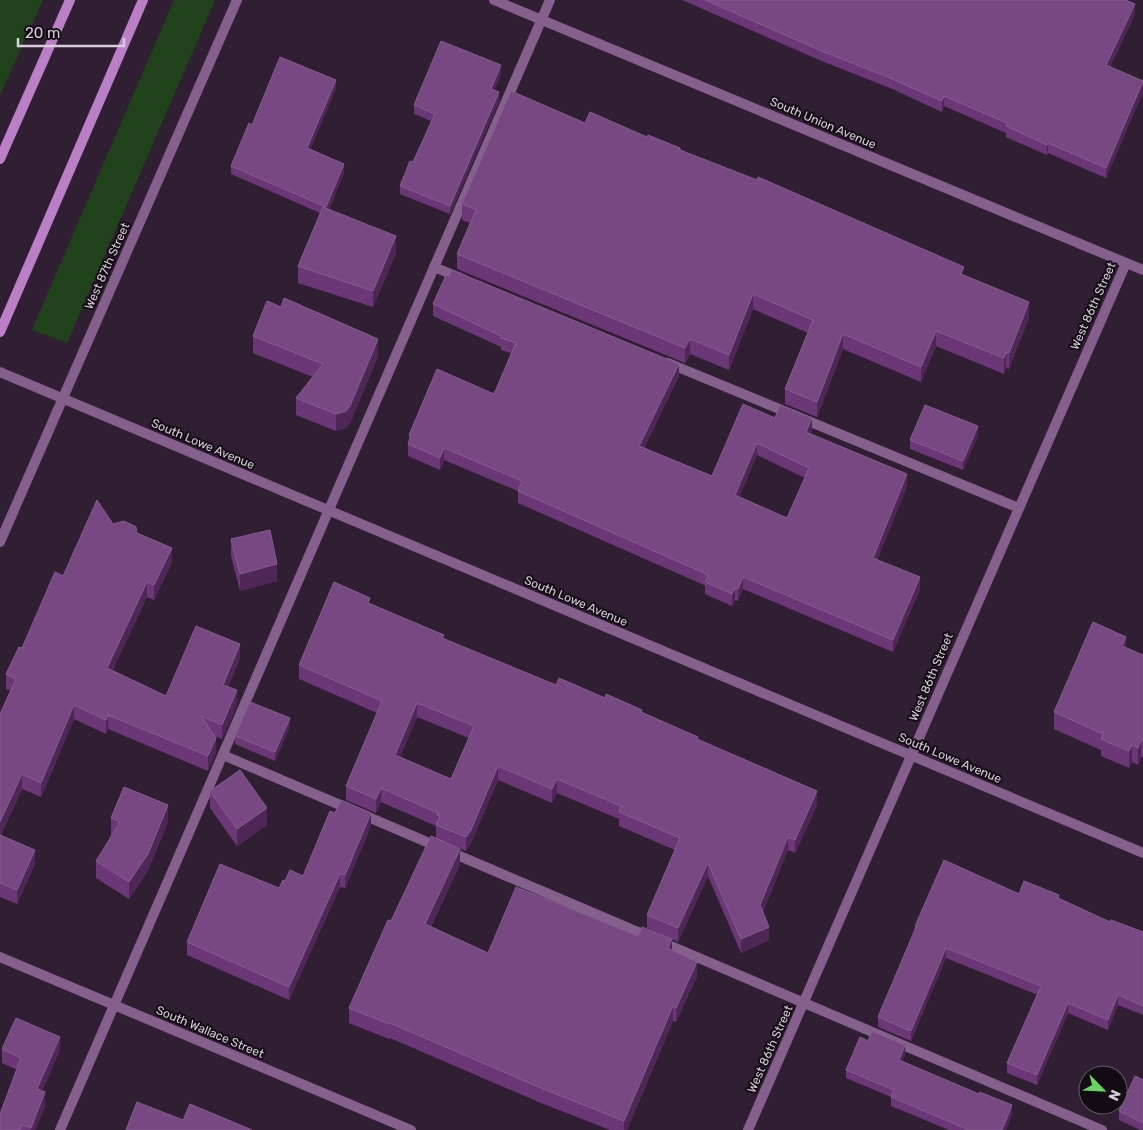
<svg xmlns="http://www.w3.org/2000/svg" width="1143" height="1130" viewBox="0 0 1143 1130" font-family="Rubik,sans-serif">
  <rect width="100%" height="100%" fill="#301f33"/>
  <g fill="#20431c">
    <path d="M0,0h43l-43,95z"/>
    <path d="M174,0h41l-148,343 -35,-13z"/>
  </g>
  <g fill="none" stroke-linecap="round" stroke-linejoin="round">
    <g stroke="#85608d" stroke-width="10">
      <path d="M434,267l29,12"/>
      <path d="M668,363l351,145"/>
      <path d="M223,755l879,375"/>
      <path d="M60,1130l490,-1130"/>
    </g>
    <g stroke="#85608d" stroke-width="10">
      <path d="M494,0l649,270"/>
      <path d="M0,372l1143,481"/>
      <path d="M0,542l237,-542"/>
      <path d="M0,957l411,173"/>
      <path d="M748,1130l378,-867"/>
    </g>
    <g stroke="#bb7fc8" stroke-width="10">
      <path d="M0,159l70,-159"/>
      <path d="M0,332l143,-332"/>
    </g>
  </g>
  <g fill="#6b3777" fill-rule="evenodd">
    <path d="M682,0h444l9,14 -25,53 33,25 -37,86 -58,-25 -1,2 -41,-18v-4l-62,-27 -2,6 -52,-24 -66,-26z"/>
    <path d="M501,74l-7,16 5,11 -49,113 -50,-20v-8l13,-24 18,-41 -17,-7v-9z"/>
    <path d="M336,88l-26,62 34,23 -15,36 67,44 -23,54 -75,-24v-17l22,-53 -89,-39v-8l21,-41z"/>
    <path d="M585,123l62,14 33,13 284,125 65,42 -20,52 -3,-2 -2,7 -68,-28 -15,36 -78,-33 -26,68 -32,-13v-15l23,-56 -55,-24 -24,61 -39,-16 -5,9 -228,-94v-15l13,-31 -8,-3v-16z"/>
    <path d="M433,304l246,72 -35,72 68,28 63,-58 37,12 -2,4 97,52 -30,74 43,29 -27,63 -150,-63 -5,12 -3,-1 -3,6 -27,-12v-8l-1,-1 -186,-82v-12l-74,-31 -4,10 -32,-14v-12l1,-4v-5l85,-41 17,-41 -10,-3v-3l-68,-31zM757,455l48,23 -18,40 -48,-21z"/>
    <path d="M253,336l125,20 -28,67 -4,5 -10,3 -40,-16v-17l17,-21 -60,-24z"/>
    <path d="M978,435l-15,35 -53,-21v-9z"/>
    <path d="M113,524l24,9 35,29 -18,38 -7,-3 -35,74 54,25 74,-38 -12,29 9,18 -15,34 -7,-3 1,17 -8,18 -100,-42 -2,5 -32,-15 -33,78 -19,-8 -21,46 34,29 -18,40 -17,-7v-183l11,-23 -5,-2v-15l16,-26 41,-72z"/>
    <path d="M231,539l46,42 -37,10 -9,-35z"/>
    <path d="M370,603l74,36 112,46 86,28 56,26 119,66 -22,48 -7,-3 -25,62 6,28 -28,13 -33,-77 -30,66 -31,-14v-13l28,-65 -56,-24v-7l-62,-26 -5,10 -54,-23 -27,63 -5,8 -30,-12v-13l-55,-24 -5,11 -30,-13v-14l31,-73 -78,-34v-14zM417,717l52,21 -18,41 -51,-22z"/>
    <path d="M1126,648l17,7v102h-2l-3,8 -6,-3 -3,6 -28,-12v-6l-47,-21v-17z"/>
    <path d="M290,726l-15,35 -40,-17v-8z"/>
    <path d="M210,791l57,34 -30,21 -27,-38z"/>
    <path d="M111,818l57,4 -20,48 -19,29 -33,-21v-17l16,-25 -1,-1z"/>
    <path d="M371,826l-26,62 -5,-1 -51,113 -102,-45v-13l92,-54 24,-12z"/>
    <path d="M460,864l-29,63 57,26 184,-3 25,26 -21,46 -3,-1 -46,109h-17l-69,-27 -151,-65 -1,1 -40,-16v-15l42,-87z"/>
    <path d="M1059,899l51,23 33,10v83l-25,-10 -10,25 -40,-17 -31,72 -30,-12v-10l31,-68 -92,-37 -35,83 -33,-14v-10l37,-87v-4z"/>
    <path d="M868,1041l37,13 -3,7 110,53 -6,16h-57l-58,-24v-9l-45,-19v-8z"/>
    <path d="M2,1049l58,1 -18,41 3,15 -10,24h-35l17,-60 -15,-7z"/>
    <path d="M1143,1080v50h-3l-21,-10v-9z"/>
  </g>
  <g fill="#4f2757">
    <path d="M1135,4v10l-29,62v-11z"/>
    <path d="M501,65v9l-10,23v-8z"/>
    <path d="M336,80v8l-29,69v-9z"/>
    <path d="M1143,81v11l-37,86v-10z"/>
    <path d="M499,92v9l-49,113v-8z"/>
    <path d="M944,96v10l-2,6v-11z"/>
    <path d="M1048,143v10l-1,2v-10z"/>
    <path d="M344,164v9l-18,43v-9z"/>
    <path d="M396,236v17l-23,54v-16z"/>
    <path d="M753,294v15l-24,61v-15z"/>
    <path d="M1029,302v15l-20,52v-16z"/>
    <path d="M936,331v15l-15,36v-15z"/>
    <path d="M843,334v15l-26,68v-15z"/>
    <path d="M378,339v17l-28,67 -4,5 -10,3v-17z"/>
    <path d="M690,339v15l-5,9v-15z"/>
    <path d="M1006,352v15l-2,7v-16z"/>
    <path d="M679,364v12l-40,81v-11z"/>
    <path d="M812,418v12l-6,14v-12z"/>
    <path d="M978,426v9l-15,35v-9z"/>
    <path d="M757,443v12l-22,51v-11z"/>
    <path d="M444,448v12l-4,10v-12z"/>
    <path d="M907,474v12l-34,84v-12z"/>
    <path d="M172,548v14l-18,38v-15z"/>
    <path d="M277,564v17l-37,10v-17z"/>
    <path d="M743,577v12l-5,12v-12z"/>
    <path d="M920,577v12l-27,63v-12z"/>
    <path d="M147,582v15l-40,86v-15z"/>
    <path d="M735,588v12l-3,6v-12z"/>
    <path d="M1126,637v17l-4,-8z"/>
    <path d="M240,644v14l-17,42v-15z"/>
    <path d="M237,690v15l-15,34v-14z"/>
    <path d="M417,703v14l-22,52v-14z"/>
    <path d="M74,705v14l-33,78v-14z"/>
    <path d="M108,715v14l-2,5v-14z"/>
    <path d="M290,718v8l-15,35v-9z"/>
    <path d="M216,738v15l-8,18v-15z"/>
    <path d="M1141,740v17l-3,8v-17z"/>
    <path d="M1132,745v17l-3,6v-17z"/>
    <path d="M498,766v14l-27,63 -5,8v-14z"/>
    <path d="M22,774v15l-22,48v-15z"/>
    <path d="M557,779v14l-5,10v-14z"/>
    <path d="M381,788v14l-5,11v-14z"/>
    <path d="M817,791v14l-22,48v-13z"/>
    <path d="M168,805v17l-20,48 -19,29v-17z"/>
    <path d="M267,808v17l-30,21v-17z"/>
    <path d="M371,813v13l-26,62v-13z"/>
    <path d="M788,837v13l-28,69v-14z"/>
    <path d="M460,849v15l-35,75v-15z"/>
    <path d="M35,850v14l-18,40v-14z"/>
    <path d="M708,863v13l-30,66v-14z"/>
    <path d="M340,874v13l-51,113v-13z"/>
    <path d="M769,927v13l-28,13v-14z"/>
    <path d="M672,939v15l-4,-6z"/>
    <path d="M946,948v10l-35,83v-10z"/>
    <path d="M697,962v14l-21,46v-14z"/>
    <path d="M1118,995v10l-10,25v-10z"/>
    <path d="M1068,1003v10l-31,72v-10z"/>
    <path d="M673,1006v15l-46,109h-3v-9z"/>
    <path d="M60,1037v13l-23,53v-14z"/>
    <path d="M905,1045v9l-6,14v-8z"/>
    <path d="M45,1092v14l-10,24h-4v-2z"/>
    <path d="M1012,1105v9l-6,16h-4z"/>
  </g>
  <g fill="#774881" stroke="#865d8f" fill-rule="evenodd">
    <path d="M705,0h421l9,4 -29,61 37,16 -37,87 -58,-25 -1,2 -41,-19 1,-3 -63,-27 -2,5 -52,-23 -66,-26z"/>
    <path d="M441,41l60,24 -10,24 8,3 -49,114 -50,-20 10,-25 3,1 22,-48 -21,-9z"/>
    <path d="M280,57l56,23 -29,68 37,16 -18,43 -95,-41 18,-43 3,2z"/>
    <path d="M511,91l74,32 5,-11 57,25 1,-2 32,13v2l77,30 1,-3 206,90 -3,7 68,28 -20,51 -3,-1 -2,6 -68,-27 -15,36 -78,-33 -26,68 -32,-13 28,-69 -60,-26 -24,61 -39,-16 -5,9 -228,-94 19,-44 -14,-6z"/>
    <path d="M323,207l73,29 -23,55 -75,-25z"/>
    <path d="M452,270l227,94 -40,82 73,30 31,-72 32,14 5,-13 32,13 -6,14 101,42 -34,84 47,19 -27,63 -150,-63 -5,12 -3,-1 -3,6 -27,-12 3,-6 -4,-3 -186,-82 4,-10 -78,-33 -4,10 -32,-14 3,-8 -2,-1 28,-66 57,25 22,-51 -15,-5v-2l-68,-32 13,-29 3,1zM757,443l52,25 -22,50 -52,-23z"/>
    <path d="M284,298l94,41 -28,67 -4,5 -10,3 -40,-16 27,-34 -70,-28 14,-35 14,6z"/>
    <path d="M925,405l53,21 -15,35 -53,-21z"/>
    <path d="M97,500l16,24 11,-3 12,6 1,6 35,15 -18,37 -7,-3 -40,86 59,28 30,-70 44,18 -17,41 14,5 -15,35 -21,-9 15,22 -8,18 -100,-41 -2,5 -32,-15 -33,78 -19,-9 -22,48v-108l16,-35 -10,-5 13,-27 3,1 33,-76 8,4z"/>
    <path d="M270,530l7,34 -37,10 -9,-35z"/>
    <path d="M334,582l36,16 -2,5 76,32 -2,3 114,47 3,-7 46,20 1,-4 36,16 -1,2 57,25 -1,2 120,52 -22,49 -7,-3 -28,68 9,22 -28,12 -33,-76 -30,65 -31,-13 33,-77 -61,-26 2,-6 -64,-27 -5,10 -54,-23 -27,64 -5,7 -30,-12 4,-9 -3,-1 1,-2 -57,-25 -5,11 -30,-13 36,-85 -83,-36zM417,703l57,23 -23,53 -56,-24z"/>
    <path d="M1093,622l33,15 -4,9 21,9v85h-2l-3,8 -6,-3 -3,6 -28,-12 2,-5 -49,-22z"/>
    <path d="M250,702l40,16 -15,34 -40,-16z"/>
    <path d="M240,770l27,38 -30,21 -27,-38z"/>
    <path d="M124,787l44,18 -20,49 -19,28 -33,-21 24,-39 -9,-4z"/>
    <path d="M341,800l30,13 -26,62 -5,-1 -51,113 -102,-45 33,-78 59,24 4,-8 2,1 5,-11 13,6 27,-65 5,2z"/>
    <path d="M0,835l35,15 -18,40 -17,-7z"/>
    <path d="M431,836l29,13 -35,75 63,29 28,-66 122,49 4,-9 30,12 -4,9 29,14 -21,46 -3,-2 -49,115 -83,-33 -151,-65 -1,1 -40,-16 39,-88 3,1z"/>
    <path d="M944,860l75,34 5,-13 35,14 -1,3 52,24 1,-2 32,12v74l-25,-11 -10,25 -40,-17 -31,72 -30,-12 34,-77 -95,-38 -35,83 -33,-14 38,-90 -1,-1z"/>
    <path d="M16,1018l44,19 -23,52 8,3 -14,36 -9,-3 -2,5h-20v-16l21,-56 -19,-9z"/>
    <path d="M872,1031l33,14 -6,15 80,34 1,-2 32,13 -10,25h-33l-78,-33 3,-7 -48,-20 14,-33 8,4z"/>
    <path d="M1135,1076l8,4v43l-24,-12z"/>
    <path d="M137,1102l46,18 7,-16 62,26h-126z"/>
  </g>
  <g text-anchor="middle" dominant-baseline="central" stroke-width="4" stroke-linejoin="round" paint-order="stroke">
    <g font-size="12" fill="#d8cedb" stroke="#140c15">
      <text transform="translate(823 123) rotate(23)">South Union Avenue</text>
      <text transform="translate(107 266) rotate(-66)">West 87th Street</text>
      <text transform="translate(1093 306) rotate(-66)">West 86th Street</text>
      <text transform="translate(203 444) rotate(23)">South Lowe Avenue</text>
      <text transform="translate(576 601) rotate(23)">South Lowe Avenue</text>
      <text transform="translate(931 677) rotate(-67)">West 86th Street</text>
      <text transform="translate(950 758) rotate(23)">South Lowe Avenue</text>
      <text transform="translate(210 1032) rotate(23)">South Wallace Street</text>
      <text transform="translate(770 1049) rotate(-66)">West 86th Street</text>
    </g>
  </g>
  <g transform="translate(1103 1090) rotate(114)"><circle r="24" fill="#140c15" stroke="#625a64"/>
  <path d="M0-4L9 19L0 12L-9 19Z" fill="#6cd362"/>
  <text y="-8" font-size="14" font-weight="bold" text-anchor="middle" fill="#d8cedb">N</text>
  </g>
  <path d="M18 38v8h106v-8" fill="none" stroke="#d8cedb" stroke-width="2.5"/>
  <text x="25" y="38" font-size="15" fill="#d8cedb" stroke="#140c15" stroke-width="4" paint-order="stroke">20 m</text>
</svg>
